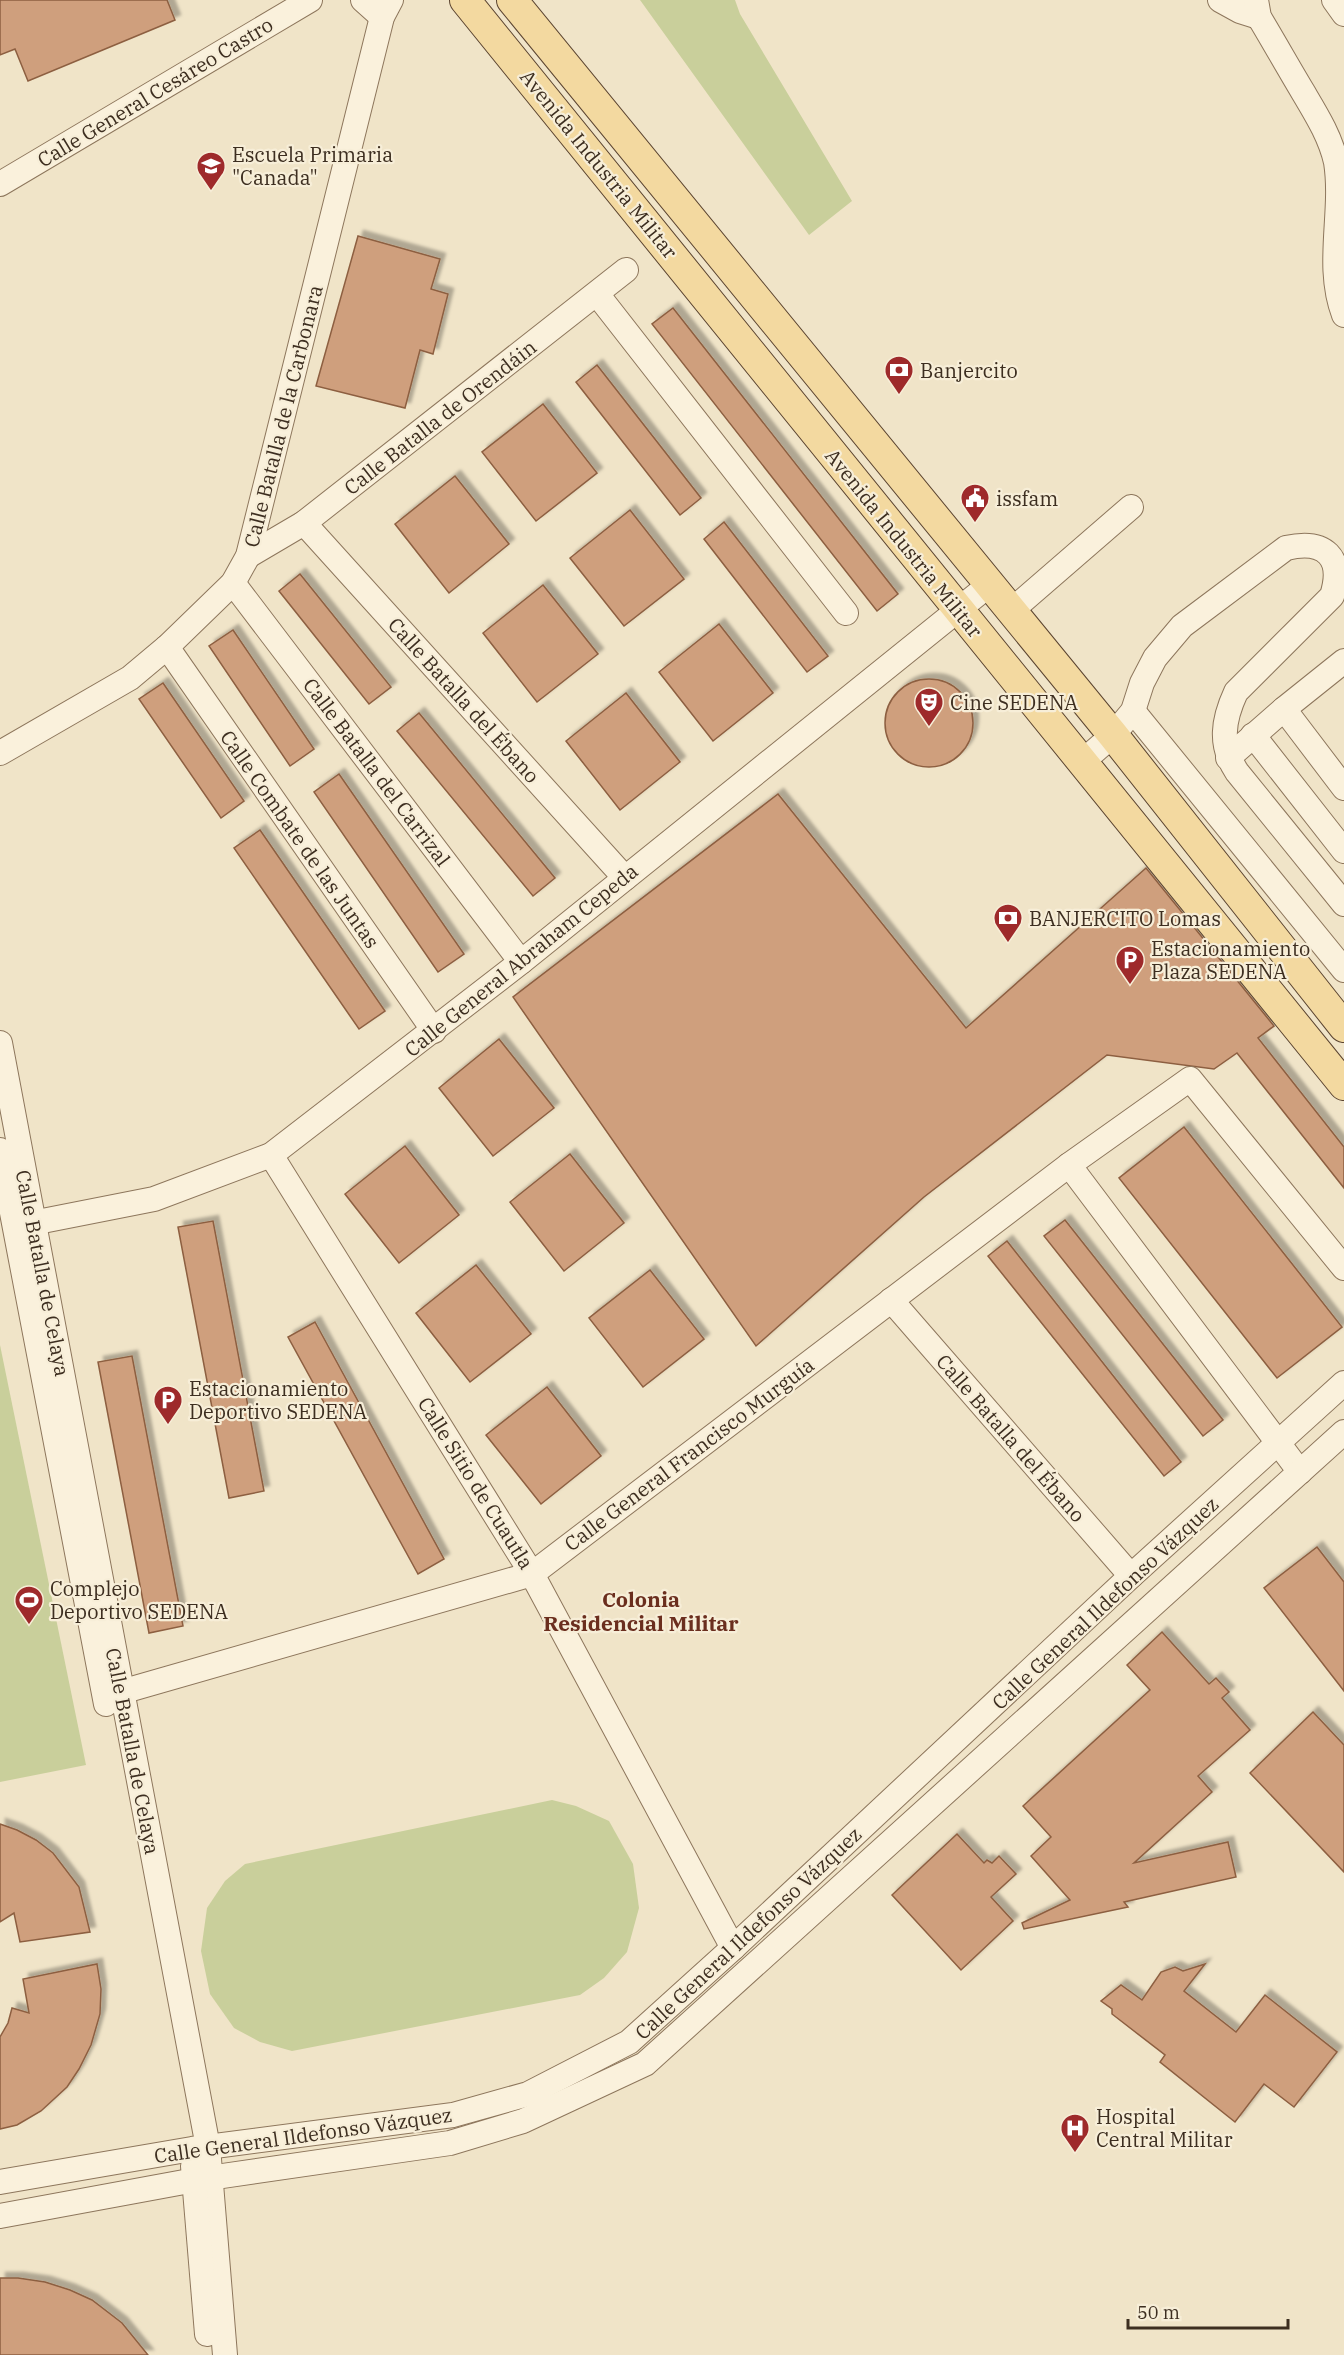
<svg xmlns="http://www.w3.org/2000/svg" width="1344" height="2355" viewBox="0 0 1344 2355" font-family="'IBM Plex Serif',serif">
  <defs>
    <filter id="shadow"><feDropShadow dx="5.5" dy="-5.5" stdDeviation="1.5" flood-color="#0004"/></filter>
  </defs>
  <rect width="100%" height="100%" fill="#f0e4c8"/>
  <g fill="#c9cf9b">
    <path d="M640,0h95l5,14 112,187 -43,34z"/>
    <path d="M0,1345l86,420 -86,17z"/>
    <path d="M552,1800l24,6 33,15 24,43 6,44 -12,44 -23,26 -24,17 -288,56 -32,-9 -26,-14 -24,-34 -9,-43 6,-43 18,-27 20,-17z"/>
  </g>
  <g fill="#cf9f7d" stroke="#8d5f41" stroke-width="1.5" filter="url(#shadow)">
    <path d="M0,0h167l8,20 -147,61 -13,-32 -15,6z"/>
    <path d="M358,236l82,23 -9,30 17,5 -15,60 -13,-4 -15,58 -89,-22z"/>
    <path d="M673,308l225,286 -21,17 -225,-287z"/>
    <path d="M597,365l104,133 -21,17 -104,-133z"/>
    <path d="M543,404l54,69 -61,48 -54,-69z"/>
    <path d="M455,476l54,68 -60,49 -54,-69z"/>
    <path d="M630,510l54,69 -60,47 -54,-68z"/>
    <path d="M724,522l104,134 -21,16 -103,-133z"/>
    <path d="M300,574l91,113 -22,17 -90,-113z"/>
    <path d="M543,585l55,69 -61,48 -54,-69z"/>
    <path d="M719,624l54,69 -60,48 -54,-69z"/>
    <path d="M233,630l81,119 -24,17 -81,-120z"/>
    <circle cx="929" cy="723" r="44"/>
    <path d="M163,683l81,118 -23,17 -82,-119z"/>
    <path d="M626,693l54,69 -60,48 -54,-69z"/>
    <path d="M419,713l136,165 -22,18 -136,-165z"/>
    <path d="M339,774l125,180 -26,18 -124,-180z"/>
    <path d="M778,794l188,234 180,-160 128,158 -16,12 86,109v41l-107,-135 -23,16 -107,-14 -183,142 -168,149 -243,-349z"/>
    <path d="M260,830l125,181 -26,18 -125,-181z"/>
    <path d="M499,1039l55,69 -61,48 -54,-68z"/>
    <path d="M1184,1127l158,200 -65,51 -158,-200z"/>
    <path d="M405,1146l54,69 -60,48 -54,-69z"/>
    <path d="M570,1154l54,69 -60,48 -54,-69z"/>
    <path d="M1065,1220l158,200 -20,16 -159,-200z"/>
    <path d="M213,1221l51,270 -35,7 -51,-271z"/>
    <path d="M1007,1241l174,221 -17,14 -176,-220z"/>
    <path d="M476,1265l55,69 -61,48 -54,-69z"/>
    <path d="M650,1270l54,69 -61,48 -54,-69z"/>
    <path d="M315,1322l129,237 -26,15 -130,-237z"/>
    <path d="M132,1356l51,270 -34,7 -51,-271z"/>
    <path d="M547,1387l54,69 -60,48 -55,-69z"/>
    <path d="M1317,1547l27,35v109l-80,-103z"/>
    <path d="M1162,1632l47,52 7,-6 13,14 -7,6 28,32 -52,46 14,16 -78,71 94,-21 8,35 -112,25 4,5 -104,22 -2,-6 48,-23 -39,-44 20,-19 -28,-31 127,-116 -23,-25z"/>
    <path d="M1313,1712l31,33v127l-94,-99z"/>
    <path d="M0,1824l17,6 19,10 17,13 26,34 11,45 -70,10 -6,-29 -14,9z"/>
    <path d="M957,1834l27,29 3,-3 5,3 7,-7 17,18 -25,23 22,24 -52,49 -69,-75z"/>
    <path d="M97,1964l4,25 -1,25 -9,31 -12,24 -12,18 -26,24 -24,14 -17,4v-92l8,-14 4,-15 17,5 -6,-34z"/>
    <path d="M1205,1964l-21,27 52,41 29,-37 72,57 -43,55 -30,-23 -29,38 -75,-60 5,-7 -53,-41v-5l-11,-8 20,-16 21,15 19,-28 14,-5 8,4z"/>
    <path d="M0,2278h18l27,4 25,8 22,10 30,23 26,32h-148z"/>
  </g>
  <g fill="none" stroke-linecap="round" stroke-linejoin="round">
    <g stroke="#8d765c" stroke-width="26">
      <g id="minor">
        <path d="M363,0l19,17"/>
        <path d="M1220,0l20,11 19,6"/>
        <path d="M1256,0l3,17c15,25 29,50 44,75 13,22 27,44 33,70 8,51 -11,103 8,153"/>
        <path d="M1334,0l10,14"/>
        <path d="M0,184l310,-184"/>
        <path d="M597,294l249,319"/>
        <path d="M304,523l321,355"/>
        <path d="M248,556l56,-33 322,-253"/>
        <path d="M233,583l288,379"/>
        <path d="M1011,611l120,-104"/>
        <path d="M167,647l267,384"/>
        <path d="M1284,709l60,79"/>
        <path d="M1133,711l211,259"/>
        <path d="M1253,735l91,116"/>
        <path d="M0,753l130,-75 37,-31 66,-64 15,-27 134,-539 9,-17"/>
        <path d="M1228,758l56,-49 60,-48"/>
        <path d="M1082,762l31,-27 20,-24 9,-28 13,-25 27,-32 104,-78c39,-9 58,9 46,48l-96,96c-13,28 -17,53 1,80l107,132"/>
        <path d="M0,1043l208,1104 17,208"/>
        <path d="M0,1150l106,554"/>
        <path d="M271,1155l261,419 201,374"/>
        <path d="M1069,1165l231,307"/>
        <path d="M17,1226l137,-27 117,-44 250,-193 468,-377"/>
        <path d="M891,1300l240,276"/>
        <path d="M121,1692l411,-118 537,-409 121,-86 154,189"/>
        <path d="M193,2166l14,168"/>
        <path d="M0,2182l192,-33 261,-34 75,-21 101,-52 104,-94 398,-372 213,-193"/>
        <path d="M0,2216l195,-36 255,-37 73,-22 122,-57 699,-632"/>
      </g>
    </g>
    <g stroke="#5b4430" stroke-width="32">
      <g id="major">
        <path d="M465,0l879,1085"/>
        <path d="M512,0l601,735 231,292"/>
      </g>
    </g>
    <use href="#minor" stroke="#faf1dc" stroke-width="24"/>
    <use href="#major" stroke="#f3d9a0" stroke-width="30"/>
  </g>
  <defs>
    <g id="school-pin" transform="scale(1.5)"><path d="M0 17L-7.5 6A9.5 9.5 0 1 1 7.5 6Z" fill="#9e2a2b" stroke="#f7eed8"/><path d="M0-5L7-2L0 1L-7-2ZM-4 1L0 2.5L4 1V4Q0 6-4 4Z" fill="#fff"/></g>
    <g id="bank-pin" transform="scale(1.5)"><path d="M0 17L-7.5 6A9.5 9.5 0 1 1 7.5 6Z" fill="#9e2a2b" stroke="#f7eed8"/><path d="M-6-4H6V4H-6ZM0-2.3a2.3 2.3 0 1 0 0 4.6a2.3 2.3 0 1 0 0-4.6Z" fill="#fff"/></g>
    <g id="civic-pin" transform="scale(1.5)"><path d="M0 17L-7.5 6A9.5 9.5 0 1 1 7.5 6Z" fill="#9e2a2b" stroke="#f7eed8"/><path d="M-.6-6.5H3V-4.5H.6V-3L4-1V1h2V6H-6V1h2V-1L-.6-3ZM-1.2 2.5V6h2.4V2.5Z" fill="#fff"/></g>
    <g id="theatre-pin" transform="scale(1.5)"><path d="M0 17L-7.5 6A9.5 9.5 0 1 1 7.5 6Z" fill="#9e2a2b" stroke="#f7eed8"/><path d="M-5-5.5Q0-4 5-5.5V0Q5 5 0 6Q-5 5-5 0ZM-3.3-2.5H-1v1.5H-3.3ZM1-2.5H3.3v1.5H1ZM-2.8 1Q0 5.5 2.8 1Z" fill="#fff"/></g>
    <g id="parking-pin" transform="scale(1.5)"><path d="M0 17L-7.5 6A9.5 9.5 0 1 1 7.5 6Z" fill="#9e2a2b" stroke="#f7eed8"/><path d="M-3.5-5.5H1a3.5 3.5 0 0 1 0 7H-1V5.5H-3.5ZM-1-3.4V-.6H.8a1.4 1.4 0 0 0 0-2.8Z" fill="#fff"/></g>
    <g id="stadium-pin" transform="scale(1.5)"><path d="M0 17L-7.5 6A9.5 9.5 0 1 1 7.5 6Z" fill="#9e2a2b" stroke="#f7eed8"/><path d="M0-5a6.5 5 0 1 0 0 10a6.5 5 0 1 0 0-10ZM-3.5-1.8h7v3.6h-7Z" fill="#fff"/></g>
    <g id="hospital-pin" transform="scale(1.5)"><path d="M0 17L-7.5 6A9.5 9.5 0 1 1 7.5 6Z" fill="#9e2a2b" stroke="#f7eed8"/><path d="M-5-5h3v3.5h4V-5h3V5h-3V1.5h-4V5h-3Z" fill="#fff"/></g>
  </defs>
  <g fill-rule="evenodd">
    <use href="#school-pin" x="211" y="166"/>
    <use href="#bank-pin" x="899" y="370"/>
    <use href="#civic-pin" x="975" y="498"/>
    <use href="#theatre-pin" x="929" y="702"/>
    <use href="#bank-pin" x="1008" y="918"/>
    <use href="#parking-pin" x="1130" y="960"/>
    <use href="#parking-pin" x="168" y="1400"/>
    <use href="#stadium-pin" x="29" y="1600"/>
    <use href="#hospital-pin" x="1075" y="2128"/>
  </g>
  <g text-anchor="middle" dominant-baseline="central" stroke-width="4.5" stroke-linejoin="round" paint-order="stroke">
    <g font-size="20" fill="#3d2e20" stroke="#f7eed8">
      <text transform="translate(155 92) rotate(-31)">Calle General Cesáreo Castro</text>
      <text transform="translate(599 164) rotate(51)">Avenida Industria Militar</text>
      <text transform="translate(283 416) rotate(-76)">Calle Batalla de la Carbonara</text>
      <text transform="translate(440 417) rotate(-38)">Calle Batalla de Orendáin</text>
      <text transform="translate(904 543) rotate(51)">Avenida Industria Militar</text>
      <text transform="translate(464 700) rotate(48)">Calle Batalla del Ébano</text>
      <text transform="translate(377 772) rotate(53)">Calle Batalla del Carrizal</text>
      <text transform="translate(300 839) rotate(55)">Calle Combate de las Juntas</text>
      <text transform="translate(521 960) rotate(-39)">Calle General Abraham Cepeda</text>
      <text transform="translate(43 1273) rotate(79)">Calle Batalla de Celaya</text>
      <text transform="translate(1011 1438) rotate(49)">Calle Batalla del Ébano</text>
      <text transform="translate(689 1454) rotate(-37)">Calle General Francisco Murguía</text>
      <text transform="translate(476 1483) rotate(58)">Calle Sitio de Cuautla</text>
      <text transform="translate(1105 1603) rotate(-43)">Calle General Ildefonso Vázquez</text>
      <text transform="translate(133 1751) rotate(79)">Calle Batalla de Celaya</text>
      <text transform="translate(748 1933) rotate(-43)">Calle General Ildefonso Vázquez</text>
      <text transform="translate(303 2135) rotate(-8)">Calle General Ildefonso Vázquez</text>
    </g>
    <g font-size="20" fill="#3d2e20" stroke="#f7eed8" text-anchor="start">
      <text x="232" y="154">Escuela Primaria<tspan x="232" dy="23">"Canada"</tspan></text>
      <text x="920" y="370">Banjercito</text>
      <text x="996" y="498">issfam</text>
      <text x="950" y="702">Cine SEDENA</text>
      <text x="1029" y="918">BANJERCITO Lomas</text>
      <text x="1151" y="948">Estacionamiento<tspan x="1151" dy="23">Plaza SEDENA</tspan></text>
      <text x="189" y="1388">Estacionamiento<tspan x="189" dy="23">Deportivo SEDENA</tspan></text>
      <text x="50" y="1588">Complejo<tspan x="50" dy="23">Deportivo SEDENA</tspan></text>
      <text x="1096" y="2116">Hospital<tspan x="1096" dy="23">Central Militar</tspan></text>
    </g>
    <g font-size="21" font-weight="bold" fill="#6b2e1e" stroke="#f7eed8">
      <text x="641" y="1599">Colonia<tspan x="641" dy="24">Residencial Militar</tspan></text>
    </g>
  </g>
  <path d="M1128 2319v9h160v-9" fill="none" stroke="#3d2e20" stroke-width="3"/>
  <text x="1137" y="2319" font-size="18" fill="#3d2e20" stroke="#f7eed8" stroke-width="4.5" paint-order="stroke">50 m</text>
</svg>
